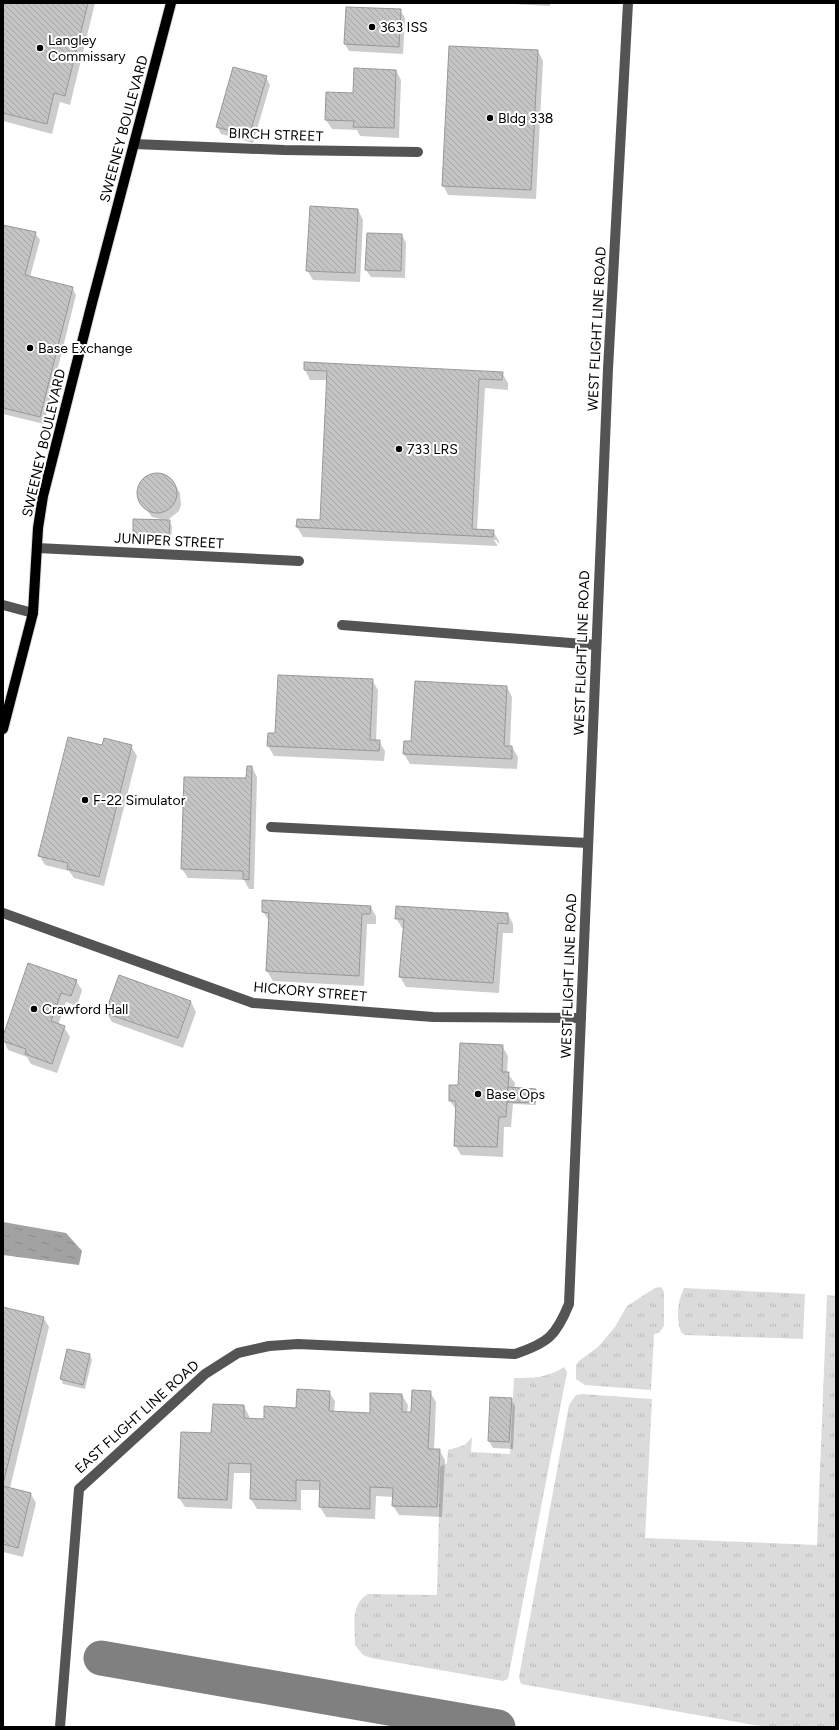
<svg xmlns="http://www.w3.org/2000/svg" width="839" height="1730" viewBox="0 0 839 1730" font-family="Figtree,sans-serif">
  <defs>
    <pattern id="grass-tufts" width="24" height="20" patternUnits="userSpaceOnUse"><rect width="24" height="20" fill="#dbdbdb"/><path d="M3 7l-1-3M5 7V3M7 7l1-3M15 17l-1-3M17 17v-4M19 17l1-3" fill="none" stroke="#bababa"/></pattern>
    <pattern id="water-ripples" width="26" height="14" patternUnits="userSpaceOnUse"><rect width="26" height="14" fill="#a2a2a2"/><path d="M2 4q2-2 4 0t4 0M15 11q2-2 4 0t4 0" fill="none" stroke="#8a8a8a"/></pattern>
    <pattern id="building-back-hatch" width="6" height="6" patternUnits="userSpaceOnUse"><rect width="6" height="6" fill="#c4c4c4"/><path d="M-1 5l2 2M0 0l6 6M5-1l2 2" fill="none" stroke="#a7a7a7"/></pattern>
  </defs>
  <rect width="100%" height="100%" fill="#fff"/>
  <g fill="url(#grass-tufts)">
    <path d="M661,1287l3,5v34l-5,7 -5,1 -3,56 -66,-5 -9,-6v-14l3,-4 19,-14 17,-20 12,-21 28,-18z"/>
    <path d="M684,1288l121,6 -2,45 -118,-4 -4,-3c-5,-15 -4,-29 3,-44z"/>
    <path d="M827,1295l9,1v431h-71l-244,-43 -2,-7 50,-272 7,-10 6,-1 70,5 -7,139 172,7z"/>
    <path d="M564,1367l3,5 -59,307 -5,2 -132,-23 -8,-3 -8,-10c0,-18 -5,-41 13,-51l69,1 3,-128 7,-4 1,-13 17,-5 7,-8 -1,15 39,2 4,-76c18,0 34,0 50,-11z"/>
  </g>
  <path fill="url(#water-ripples)" d="M3,1222l63,11 16,18 -3,14 -76,-10z"/>
  <g fill="#0003">
    <path d="M3,3h92l-25,102 -10,-3 -8,32 -49,-13z"/>
    <path d="M493,3h57v3z"/>
    <path d="M400,10l5,8 -2,36 -54,-3 -4,-7z"/>
    <path d="M538,51l5,10 -7,138 -88,-4 -5,-10z"/>
    <path d="M396,70l5,10 -2,58 -39,-2 -3,-6 -25,-1 -6,-9 28,-26z"/>
    <path d="M266,77l4,8 -17,58 -32,-9 -4,-7z"/>
    <path d="M358,210l5,10 -3,62 -47,-2 -6,-10z"/>
    <path d="M3,226l32,7 5,7 -10,37 42,11 4,7 -32,129 -41,-10z"/>
    <path d="M402,235l4,8 -1,35 -34,-1 -5,-7z"/>
    <path d="M305,370l197,3 6,10v7l-23,-2 -8,142 16,1 6,10v3l-3,-4h-2l4,6 -195,-9 -6,-10 24,-6 7,-141h-18z"/>
    <path d="M161,473l6,3 8,9 5,8 1,12 -2,6 -10,8 -5,1 -12,-3 -13,-17 -1,-7 4,-13 12,-6z"/>
    <path d="M134,520l35,1 3,5 -1,15 -35,-1 -2,-5z"/>
    <path d="M372,680l6,10 -2,51h3l6,10 -1,10 -110,-5 -6,-10 1,-12h7z"/>
    <path d="M507,687l5,10 -2,50h2l6,10 -1,12 -107,-5 -6,-10 8,-12z"/>
    <path d="M103,746h28l6,10 -33,130 -30,-8 -5,-7 -24,-6 -6,-10z"/>
    <path d="M252,767l5,10 -3,112h-5l-5,-9 -56,-2 -6,-9 65,-90z"/>
    <path d="M370,906l6,10v8h-9l-3,62 -91,-5 -6,-10 3,-49 -7,-10z"/>
    <path d="M508,914l5,10v9h-10l-4,60 -93,-6 -6,-10 4,-49h-2l-6,-10z"/>
    <path d="M76,981l6,9 -5,16 -11,-4 -8,23 6,2 6,10 -13,36 -26,-9 -4,-7 -19,-7 -5,-11z"/>
    <path d="M191,1002l5,10 -13,36 -71,-26 -6,-10z"/>
    <path d="M502,1046l6,10 -1,17 8,10 -1,5 21,2 1,15 -23,-1 -2,23h-7l-1,30 -42,-2 -6,-10 2,-34 -7,-10 9,-15z"/>
    <path d="M3,1308l40,9 6,10 -39,161 21,6 5,9 -13,54 -20,-5z"/>
    <path d="M90,1355l2,5 -7,29 -22,-5 -2,-5z"/>
    <path d="M329,1392l6,9 -1,12 36,1 32,-19 6,10 -1,8h5l18,-21 6,10 -2,48h5l6,10 -3,57 -43,-2 -6,-9 1,-9 -18,-1 -1,23 -49,-2 -6,-10 1,-17h-20v20l-44,-1 -6,-10 1,-26h-18l-2,36 -47,-2 -6,-9 33,-64 32,-28 5,10v4h16l32,-11z"/>
    <path d="M511,1399l4,7 -2,43 -20,-1 -4,-7z"/>
  </g>
  <g fill="none" stroke-linecap="round" stroke-linejoin="round">
    <path stroke="#808080" stroke-width="35" d="M101,1658l397,69"/>
  </g>
  <g fill="url(#building-back-hatch)" stroke="#989898">
    <path d="M3,3h85l-23,93 -11,-3 -7,31 -44,-11z"/>
    <path d="M346,7l55,2 -2,38 -55,-3z"/>
    <path d="M449,46l89,4 -7,140 -89,-4z"/>
    <path d="M233,67l34,9 -18,60 -33,-9z"/>
    <path d="M354,68l42,2 -2,58 -41,-1 1,-6 -29,-1 1,-28 27,1z"/>
    <path d="M310,206l48,3 -3,64 -49,-2z"/>
    <path d="M3,225l33,7 -11,43 48,12 -33,130 -37,-9z"/>
    <path d="M367,233l35,1 -1,37 -36,-1z"/>
    <path d="M304,362l199,10 -1,8 -23,-1 -7,150 22,1 -1,7 -197,-10 1,-8 23,1 7,-149 -23,-1z"/>
    <circle cx="157" cy="493" r="20"/>
    <path d="M133,519l37,1 -1,17 -36,-2z"/>
    <path d="M278,675l95,4 -3,61h10l-1,11 -112,-5 1,-13h7z"/>
    <path d="M415,681l92,5 -3,60h8v13l-109,-5 1,-13h7z"/>
    <path d="M68,737l34,8 2,-7 28,7 -33,132 -32,-8 1,-6 -30,-7z"/>
    <path d="M247,766h5l-3,114 -6,-1v-8l-62,-2 3,-92 62,1z"/>
    <path d="M262,900l109,6 -1,8h-8l-3,62 -93,-5 3,-58 -7,-1z"/>
    <path d="M396,906l112,7v11l-10,-1 -5,60 -94,-6 5,-58h-9z"/>
    <path d="M28,963l49,17 -6,16 -10,-3 -10,28 14,5 -13,38 -27,-10 1,-5 -23,-8v-5z"/>
    <path d="M119,975l72,26 -13,37 -73,-25z"/>
    <path d="M460,1043l43,2 -1,27h7l-3,45h-7l-2,30 -43,-1 2,-45h-7v-16h9z"/>
    <path d="M508,1087l28,2 -1,14 -28,-1z"/>
    <path d="M3,1307l41,10 -41,167z"/>
    <path d="M67,1349l23,5 -7,31 -23,-6z"/>
    <path d="M297,1389l33,2 -1,20 41,2v-20l32,1v18h9l1,-22 19,1 -3,58h12l-3,58 -45,-1 1,-18 -23,-1v22l-51,-2 1,-26 -24,-1v21l-46,-2 1,-35 -22,-1 -2,37 -49,-2 3,-66 30,1 2,-29 31,1v13l20,1v-13l32,2z"/>
    <path d="M490,1397l22,1 -3,44 -21,-1z"/>
    <path d="M3,1486l28,7 -13,55 -15,-4z"/>
  </g>
  <g fill="none" stroke-linecap="round" stroke-linejoin="round">
    <g stroke="#dbdbdb" stroke-width="12">
      <path id="major" d="M3,729l30,-116 5,-85 5,-32 49,-193 79,-300"/>
    </g>
    <g stroke="#545454" stroke-width="10">
      <path d="M134,144l150,6 134,2"/>
      <path d="M37,548l262,13"/>
      <path d="M3,605l30,8"/>
      <path d="M342,625l254,20"/>
      <path d="M271,827l317,16"/>
      <path d="M3,913l250,90 180,14 148,1"/>
      <path d="M60,1727l19,-238 126,-115 33,-21 31,-7 29,-2 217,10c33,-11 41,-18 54,-50l39,-935 20,-366"/>
    </g>
    <use href="#major" stroke="#000" stroke-width="10"/>
  </g>
  <g fill="#000" stroke="#fff" stroke-width="1.5">
    <circle cx="372" cy="27" r="4"/>
    <circle cx="40" cy="48" r="4"/>
    <circle cx="490" cy="118" r="4"/>
    <circle cx="30" cy="348" r="4"/>
    <circle cx="399" cy="449" r="4"/>
    <circle cx="85" cy="800" r="4"/>
    <circle cx="34" cy="1009" r="4"/>
    <circle cx="478" cy="1094" r="4"/>
  </g>
  <g text-anchor="middle" dominant-baseline="central" stroke-width="4" stroke-linejoin="round" paint-order="stroke">
    <g font-size="14" fill="#000" stroke="#fff" text-anchor="start">
      <text x="380" y="27">363 ISS</text>
      <text x="48" y="40">Langley<tspan x="48" dy="16">Commissary</tspan></text>
      <text x="498" y="118">Bldg 338</text>
      <text x="38" y="348">Base Exchange</text>
      <text x="407" y="449">733 LRS</text>
      <text x="93" y="800">F-22 Simulator</text>
      <text x="42" y="1009">Crawford Hall</text>
      <text x="486" y="1094">Base Ops</text>
    </g>
    <g font-size="14" fill="#000" stroke="#fff">
      <text transform="translate(124 129) rotate(-75)">SWEENEY BOULEVARD</text>
      <text transform="translate(276 135) rotate(2)">BIRCH STREET</text>
      <text transform="translate(597 329) rotate(-87)">WEST FLIGHT LINE ROAD</text>
      <text transform="translate(44 443) rotate(-77)">SWEENEY BOULEVARD</text>
      <text transform="translate(169 541) rotate(3)">JUNIPER STREET</text>
      <text transform="translate(582 653) rotate(-88)">WEST FLIGHT LINE ROAD</text>
      <text transform="translate(569 976) rotate(-88)">WEST FLIGHT LINE ROAD</text>
      <text transform="translate(310 992) rotate(5)">HICKORY STREET</text>
      <text transform="translate(137 1417) rotate(-42)">EAST FLIGHT LINE ROAD</text>
    </g>
  </g>
  <rect width="839" height="1730" fill="none" stroke="#000000" stroke-width="8"/>
</svg>
